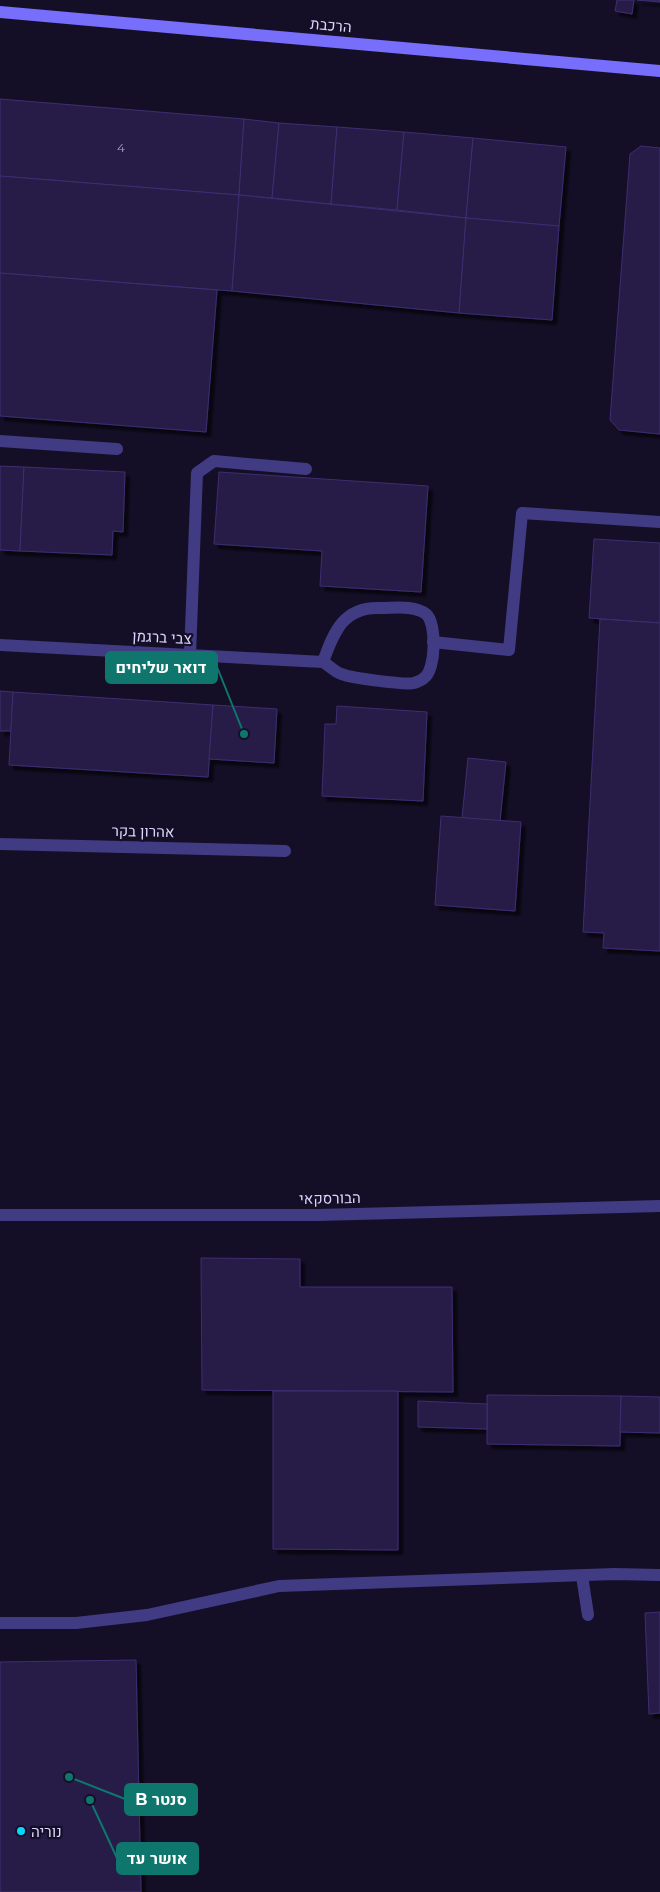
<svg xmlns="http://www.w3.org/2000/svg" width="660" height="1892" viewBox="0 0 660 1892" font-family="Montserrat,Heebo,sans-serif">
  <defs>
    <filter id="shadow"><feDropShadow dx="4.5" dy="4.5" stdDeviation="1" flood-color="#0009"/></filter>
  </defs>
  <rect width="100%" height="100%" fill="#140f26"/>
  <g fill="#261c46" stroke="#3e2e72" filter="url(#shadow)">
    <path d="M617,0h17l-2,14 -17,-3z"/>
    <path d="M637,0h23v2z"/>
    <path d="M0,99l244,20 -5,76 -239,-19z"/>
    <path d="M244,119l35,4 -7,75 -33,-3z"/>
    <path d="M279,123l58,4 -6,77 -59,-6z"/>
    <path d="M337,127l67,5 -7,78 -66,-6z"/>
    <path d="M404,132l69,6 -7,80 -69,-8z"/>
    <path d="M473,138l93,9 -7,79 -93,-8z"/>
    <path d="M641,146l19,2v286l-41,-4 -9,-10 20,-266z"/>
    <path d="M0,176l239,19 -7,96 -232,-18z"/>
    <path d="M239,195l227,23 -7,95 -227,-22z"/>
    <path d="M466,218l93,8 -7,94 -93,-7z"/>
    <path d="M0,273l217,17 -11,142 -206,-16z"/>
    <path d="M0,466l24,1 -4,84 -20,-1z"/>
    <path d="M24,467l101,5 -2,60 -10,-1 -1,24 -92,-4z"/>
    <path d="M219,472l209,14 -7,106 -101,-6 2,-35 -108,-7z"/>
    <path d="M594,539l66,4v80l-71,-5z"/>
    <path d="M600,619l60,4v328l-57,-3 1,-15 -21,-1z"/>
    <path d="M0,691l13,1 -2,39h-11z"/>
    <path d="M13,692l200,13 -5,72 -199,-12z"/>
    <path d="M213,705l64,4 -3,54 -65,-4z"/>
    <path d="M337,706l90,6 -4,89 -101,-5 3,-72h11z"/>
    <path d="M468,758l38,4 -6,59 -38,-3z"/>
    <path d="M441,816l80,6 -6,89 -80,-6z"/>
    <path d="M201,1258l99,1v28h152l1,105 -251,-2z"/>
    <path d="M273,1391h125v159l-125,-1z"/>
    <path d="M487,1395l134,1 -1,50 -133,-2z"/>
    <path d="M621,1396l39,1v36l-40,-1z"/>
    <path d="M418,1401l69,3v25l-69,-2z"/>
    <path d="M660,1612v101l-11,1 -4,-101z"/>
    <path d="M136,1660l5,232h-141v-230z"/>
  </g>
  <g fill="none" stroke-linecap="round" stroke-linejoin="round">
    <g stroke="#413b84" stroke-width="12">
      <path d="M0,441l117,8"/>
      <path d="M433,642l76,8 13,-137 138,9"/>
      <path d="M190,655l7,-182 17,-12 92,8"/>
      <path d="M0,844l285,7"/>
      <path d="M582,1576l6,39"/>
    </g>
    <g stroke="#413b84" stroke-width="12">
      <path d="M0,645l323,17c5,3 10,8 16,11 9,5 66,12 75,10 3,-1 8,-3 10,-5 12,-8 13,-55 2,-64 -12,-9 -31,-6 -45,-6 -37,-2 -47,23 -58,54"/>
      <path d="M0,1215h318l342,-9"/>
      <path d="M0,1623h76l71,-8 132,-29 335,-12 46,1"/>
    </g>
    <path stroke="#776efc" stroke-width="12" d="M0,12l660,59"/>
  </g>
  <circle fill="#05d9fa" stroke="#140f26" stroke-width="2" cx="21" cy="1831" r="5"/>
  <g text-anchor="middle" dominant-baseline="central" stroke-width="4.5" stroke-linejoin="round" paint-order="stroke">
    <g font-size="12" fill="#aea7d0">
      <text x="121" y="147">4</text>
    </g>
    <g font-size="15" fill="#dbd5fe" stroke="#140f26">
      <text transform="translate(331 25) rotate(5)">הרכבת</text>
      <text transform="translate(162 637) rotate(3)">צבי ברגמן</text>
      <text transform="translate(143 831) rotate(1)">אהרון בקר</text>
      <text transform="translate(330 1198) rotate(-1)">הבורסקאי</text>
    </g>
    <g font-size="15" fill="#dbd5fe" stroke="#140f26" text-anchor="start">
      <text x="31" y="1831">נוריה</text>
    </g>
  </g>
  <path fill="none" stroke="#0f766e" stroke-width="2" d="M244 734L217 667M69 1777L125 1799M90 1800L117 1858"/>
  <g fill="#0f766e" stroke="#140f26" stroke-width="2">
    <circle cx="244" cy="734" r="5"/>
    <circle cx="69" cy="1777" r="5"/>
    <circle cx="90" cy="1800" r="5"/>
  </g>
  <g fill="#0f766e" stroke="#0f766e" stroke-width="2">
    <rect x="106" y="652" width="111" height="31" rx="5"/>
    <rect x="125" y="1784" width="72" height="31" rx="5"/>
    <rect x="117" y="1843" width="81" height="31" rx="5"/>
  </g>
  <g font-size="16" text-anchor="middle" font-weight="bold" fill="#fff">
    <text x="161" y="673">דואר שליחים</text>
    <text x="161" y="1805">B סנטר</text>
    <text x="157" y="1864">אושר עד</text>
  </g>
</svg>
